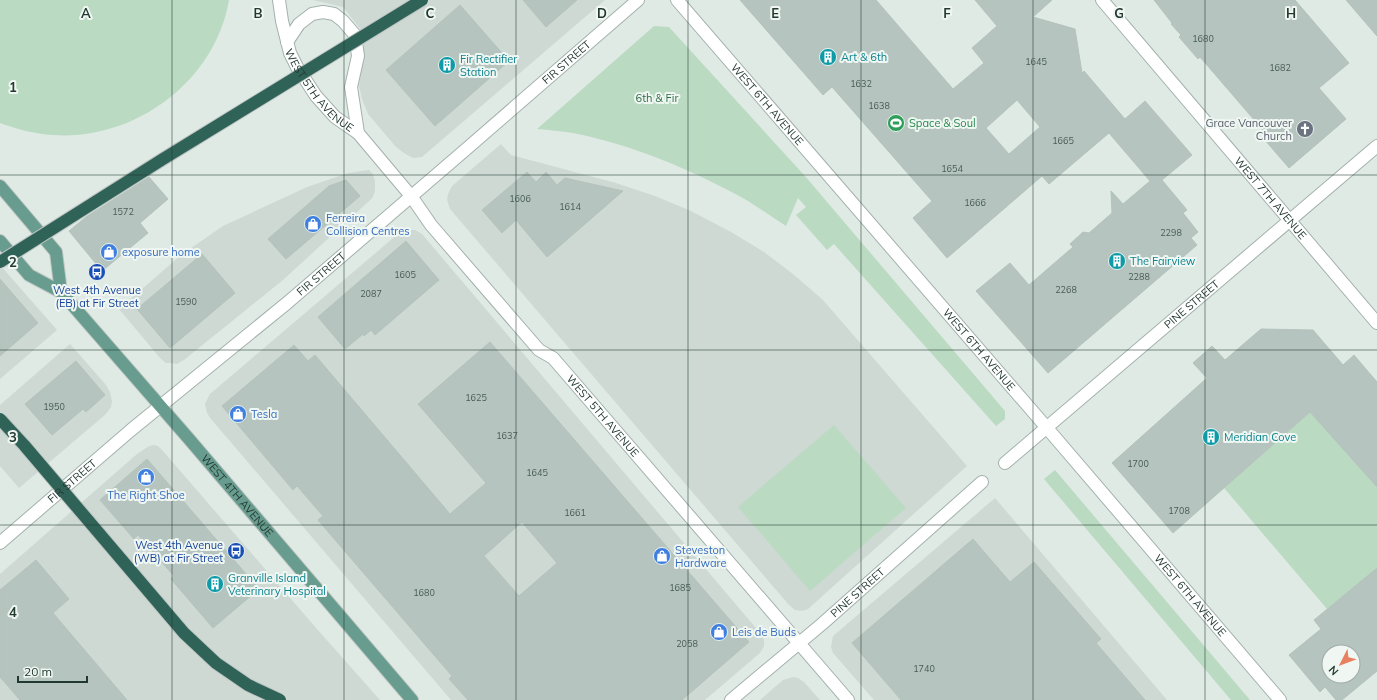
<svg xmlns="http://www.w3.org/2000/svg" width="1377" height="700" viewBox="0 0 1377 700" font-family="Mulish,sans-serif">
  <rect width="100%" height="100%" fill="#e0eae5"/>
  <g fill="#ced9d4">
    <path d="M313,0h292l-183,157 -9,1 -9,-5 -8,-6 -28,-33 -6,-15 -3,-13 6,-51 -22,-28z"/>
    <path d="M501,144l10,11 105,28 39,13 36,15 40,21 33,20 29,22 30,26 144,166 -159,143 -6,2 -7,-1 -6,-5 -339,-396 -3,-9 1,-6 4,-8z"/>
    <path d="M369,170l4,4 2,7v9l-2,7 -5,5 -85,78 -99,80 -7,4 -6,-1h-5l-6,-5 -41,-49 62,-54 42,-29 84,-39 41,-14z"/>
    <path d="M406,230h9l7,4 339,400 3,6v6l-4,7 -55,47h-254l-240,-281 -4,-6 -2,-9 5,-10 189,-161z"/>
    <path d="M0,265l57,65 -57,49z"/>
    <path d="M70,344l36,41 4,7 2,9 -1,6 -5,7 -87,74 -19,-22v-61z"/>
    <path d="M154,445l4,1 5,5 154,178 63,71h-380v-126l137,-120 12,-8z"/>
    <path d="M995,498l172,202h-293l-41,-47 -2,-6 2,-11z"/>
    <path d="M793,677l5,1 6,4 16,18h-60l23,-20z"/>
  </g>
  <g fill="#badac2">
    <path d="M0,0h229c-14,82 -95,141 -176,135 -19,-1 -36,-6 -53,-12z"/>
    <path d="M654,26l15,1 136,149 200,235v8l-9,7 -162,-182 -7,6 -31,-35 10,-8 -8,-9 -12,28c-13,-8 -25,-17 -38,-25 -51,-29 -117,-57 -175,-68 -12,-2 -24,-3 -36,-4z"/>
    <path d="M1310,412l67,75v81l-50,41 -103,-121z"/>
    <path d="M834,425l72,83 -96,83 -72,-84z"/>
    <path d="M1055,470l195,230h-19l-187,-221z"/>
  </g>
  <g fill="#b5c4be" stroke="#b3c3bc" fill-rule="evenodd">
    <path d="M523,0h54l-31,27z"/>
    <path d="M740,0h136l77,89 31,-26 -12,-15 25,-22 -22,-26h77l-19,17 42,12 7,44 2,-2 41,48 20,-18 47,54 -30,25 25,30 -4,3 15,19 -7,6 6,7 -149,128 -72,-82 34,-28 19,22 44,-38 -3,-3 13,-12 6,1 23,-20 -1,-22 12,13 27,-23 -41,-48 -60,51 -7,-8 -95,82 -34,-40 19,-17 -100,-114 -9,8zM1017,100l23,27 -31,27 -23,-26z"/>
    <path d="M1154,0h141l54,63 -30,25 27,31 -57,49 -25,-29 4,-3 -68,-79 -2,2 -19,-22 2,-2 -10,-11 1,-1z"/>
    <path d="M1346,0h31v36z"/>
    <path d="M460,5l49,56 -74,65 -49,-56z"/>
    <path d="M527,172l9,10 10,-10 11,13 8,-7 58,13 -76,66 -31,-37 -14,13 -20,-23z"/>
    <path d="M149,177l19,22 -28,24 8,10 -46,38 -33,-40 17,-14z"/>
    <path d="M346,180l14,16 -74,63 -18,-20 61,-53z"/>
    <path d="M406,241l33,39 -64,55 -4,-5 -7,6 -1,-2 -18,15 -27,-32z"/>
    <path d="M202,254l33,39 -65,55 -33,-39z"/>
    <path d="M0,279l38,44 -38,33z"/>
    <path d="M1261,329l52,1 30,35 11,-10 23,27v105l-67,-75 -137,121 -61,-70 95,-85 -14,-15 19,-17 13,14z"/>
    <path d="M490,342l259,300 -67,58h-214l-19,-21 3,-3 -134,-156 5,-4 -26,-30 -4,4 -71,-84 72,-61 14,16 7,-6 135,159 36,-31 -68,-79zM522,522l35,41 -38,33 -35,-40z"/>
    <path d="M76,361l29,34 -19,17 -3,-3 -31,26 -27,-31z"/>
    <path d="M147,459l112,130 -46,39 -42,-49 3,-3 -36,-41 -4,4 -34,-39z"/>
    <path d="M973,539l37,43 24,-20 67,77 -5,4 49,57h-244l-49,-57z"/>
    <path d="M36,560l33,39 -16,14 74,87h-107l-20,-23v-87z"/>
    <path d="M1377,568v103l-35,29h-6l-11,-13 -5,5 -31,-37 32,-26 -7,-9zM1329,652h24v24h-24z"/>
  </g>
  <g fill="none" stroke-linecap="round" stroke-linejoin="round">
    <g stroke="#a3b1ac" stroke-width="14">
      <g id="minor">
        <path id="s1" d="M279,0l3,21 8,32 7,14 19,29 19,21 23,16 53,63 20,29 108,125 14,8 295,342"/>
        <path id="s2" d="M677,0l370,428 233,272"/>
        <path id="s3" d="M1102,0l275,323"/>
        <path d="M287,42l12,-18 13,-10 11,-2 11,2 9,7 12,14 3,21 -7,31 7,46"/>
        <path id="s4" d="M1005,463l372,-317"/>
        <path id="s5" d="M0,543l131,-113 156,-127 177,-152 174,-151"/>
        <path id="s6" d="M731,700l91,-76 160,-142"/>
      </g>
    </g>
    <g stroke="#bdc4c2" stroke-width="14">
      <g id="major">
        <path d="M0,186l56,66 5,40"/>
        <path id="s7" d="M0,241l29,34 32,17 128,147 223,261"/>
      </g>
    </g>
    <use href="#minor" stroke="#fff" stroke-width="12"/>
    <use href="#major" stroke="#679c8e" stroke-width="12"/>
    <g stroke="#bdc4c2" stroke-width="14" stroke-linecap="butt">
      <g id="highway-bridge">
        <path d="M0,262l163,-103 259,-159"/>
        <path d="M0,419l24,26 160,188 32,30 32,22 32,15"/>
      </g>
    </g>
    <use href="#highway-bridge" stroke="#306358" stroke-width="12"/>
  </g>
  <path fill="none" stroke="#223932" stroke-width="1" stroke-opacity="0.55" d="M172,0v700M344,0v700M516,0v700M688,0v700M861,0v700M1033,0v700M1205,0v700M0,175h1377M0,350h1377M0,525h1377"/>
  <defs>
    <g id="building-disc" transform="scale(0.9)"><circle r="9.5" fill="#0f9aa8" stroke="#f0f7f3"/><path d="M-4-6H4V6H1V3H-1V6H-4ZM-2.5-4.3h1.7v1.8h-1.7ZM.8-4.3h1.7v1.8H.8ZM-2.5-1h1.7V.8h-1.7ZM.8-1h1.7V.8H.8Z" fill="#fff"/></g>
    <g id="stadium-disc" transform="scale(0.9)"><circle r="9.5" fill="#2e9e5b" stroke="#f0f7f3"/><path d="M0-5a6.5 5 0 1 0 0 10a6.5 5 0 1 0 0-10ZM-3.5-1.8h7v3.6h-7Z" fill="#fff"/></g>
    <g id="church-disc" transform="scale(0.9)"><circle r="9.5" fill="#6b7280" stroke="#f0f7f3"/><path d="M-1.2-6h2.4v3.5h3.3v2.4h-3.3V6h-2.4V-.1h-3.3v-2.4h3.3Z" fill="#fff"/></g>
    <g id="shop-disc" transform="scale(0.9)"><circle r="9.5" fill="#3f7fe0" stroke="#f0f7f3"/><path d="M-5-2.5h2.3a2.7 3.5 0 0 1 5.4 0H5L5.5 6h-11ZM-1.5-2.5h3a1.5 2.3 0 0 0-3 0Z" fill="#fff"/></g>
    <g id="bus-disc" transform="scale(0.9)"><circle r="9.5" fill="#1a4fb4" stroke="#f0f7f3"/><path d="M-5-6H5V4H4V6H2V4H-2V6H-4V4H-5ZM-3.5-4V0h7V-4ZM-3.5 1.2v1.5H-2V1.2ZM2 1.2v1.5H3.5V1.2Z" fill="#fff"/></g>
  </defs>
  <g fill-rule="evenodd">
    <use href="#building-disc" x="828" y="57"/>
    <use href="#building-disc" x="447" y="65"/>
    <use href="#stadium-disc" x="896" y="123"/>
    <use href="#church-disc" x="1305" y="129"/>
    <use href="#shop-disc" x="313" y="224"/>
    <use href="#shop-disc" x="109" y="252"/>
    <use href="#building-disc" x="1117" y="261"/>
    <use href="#bus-disc" x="97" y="272"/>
    <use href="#shop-disc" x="238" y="414"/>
    <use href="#building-disc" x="1211" y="437"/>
    <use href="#shop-disc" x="146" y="477"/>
    <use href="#bus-disc" x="236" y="551"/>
    <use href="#shop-disc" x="662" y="556"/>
    <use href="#building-disc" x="215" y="584"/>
    <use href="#shop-disc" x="719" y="632"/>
  </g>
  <g text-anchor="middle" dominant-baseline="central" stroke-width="4" stroke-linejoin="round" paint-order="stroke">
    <g font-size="9" fill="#475c55">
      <text x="1203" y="38">1680</text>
      <text x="1036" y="61">1645</text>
      <text x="1280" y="67">1682</text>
      <text x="861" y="83">1632</text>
      <text x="879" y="105">1638</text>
      <text x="1063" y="140">1665</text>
      <text x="952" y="168">1654</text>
      <text x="520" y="198">1606</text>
      <text x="975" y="202">1666</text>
      <text x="570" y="206">1614</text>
      <text x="123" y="211">1572</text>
      <text x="1171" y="232">2298</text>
      <text x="405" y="274">1605</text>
      <text x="1139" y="276">2288</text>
      <text x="1066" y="289">2268</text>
      <text x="371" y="293">2087</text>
      <text x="186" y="301">1590</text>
      <text x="476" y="397">1625</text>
      <text x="54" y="406">1950</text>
      <text x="507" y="435">1637</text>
      <text x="1138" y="463">1700</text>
      <text x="537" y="472">1645</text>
      <text x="1179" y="510">1708</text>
      <text x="575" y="512">1661</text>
      <text x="680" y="587">1685</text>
      <text x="424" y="592">1680</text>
      <text x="687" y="643">2058</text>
      <text x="924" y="668">1740</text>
    </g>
    <g font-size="11" fill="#0d838f" stroke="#f0f7f3" text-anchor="start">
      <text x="841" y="57">Art &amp; 6th</text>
      <text x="460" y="59">Fir Rectifier<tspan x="460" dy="13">Station</tspan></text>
      <text x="1130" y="261">The Fairview</text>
      <text x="1224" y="437">Meridian Cove</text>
      <text x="228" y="578">Granville Island<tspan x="228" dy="13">Veterinary Hospital</tspan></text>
    </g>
    <g font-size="11" fill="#223932" stroke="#f0f7f3">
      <text stroke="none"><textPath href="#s5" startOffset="743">FIR STREET</textPath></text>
      <text stroke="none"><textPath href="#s1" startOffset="102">WEST 5TH AVENUE</textPath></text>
      <text stroke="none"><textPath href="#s2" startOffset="138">WEST 6TH AVENUE</textPath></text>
      <text stroke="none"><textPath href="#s3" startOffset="260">WEST 7TH AVENUE</textPath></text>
      <text stroke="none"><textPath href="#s5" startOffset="419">FIR STREET</textPath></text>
      <text stroke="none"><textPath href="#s4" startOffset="245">PINE STREET</textPath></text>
      <text stroke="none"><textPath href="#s2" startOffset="462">WEST 6TH AVENUE</textPath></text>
      <text stroke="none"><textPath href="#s1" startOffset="536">WEST 5TH AVENUE</textPath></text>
      <text stroke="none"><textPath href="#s5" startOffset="95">FIR STREET</textPath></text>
      <text stroke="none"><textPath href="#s7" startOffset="350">WEST 4TH AVENUE</textPath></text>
      <text stroke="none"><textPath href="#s6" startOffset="166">PINE STREET</textPath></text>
      <text stroke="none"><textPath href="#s2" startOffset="786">WEST 6TH AVENUE</textPath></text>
    </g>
    <g font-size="11" fill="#2f6c46" stroke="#f0f7f3">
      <text x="657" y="98">6th &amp; Fir</text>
    </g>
    <g font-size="11" fill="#27864d" stroke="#f0f7f3" text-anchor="start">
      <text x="909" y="123">Space &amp; Soul</text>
    </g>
    <g font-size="11" fill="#5b616d" stroke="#f0f7f3" text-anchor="end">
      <text x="1292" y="123">Grace Vancouver<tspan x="1292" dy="13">Church</tspan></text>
    </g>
    <g font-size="11" fill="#366cbe" stroke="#f0f7f3" text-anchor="start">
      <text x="326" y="218">Ferreira<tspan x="326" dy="13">Collision Centres</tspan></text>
      <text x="122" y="252">exposure home</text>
      <text x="251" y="414">Tesla</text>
      <text x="146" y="495" text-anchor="middle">The Right Shoe</text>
      <text x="675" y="550">Steveston<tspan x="675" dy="13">Hardware</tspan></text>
      <text x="732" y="632">Leis de Buds</text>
    </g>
    <g font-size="11" fill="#164399" stroke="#f0f7f3">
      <text x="97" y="290">West 4th Avenue<tspan x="97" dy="13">(EB) at Fir Street</tspan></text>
      <text x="223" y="545" text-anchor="end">West 4th Avenue<tspan x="223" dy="13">(WB) at Fir Street</tspan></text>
    </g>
  </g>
  <g font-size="13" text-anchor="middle" font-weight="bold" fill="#223932" stroke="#f0f7f3" stroke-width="4" stroke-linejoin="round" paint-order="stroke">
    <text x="86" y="18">A</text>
    <text x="258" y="18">B</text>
    <text x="430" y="18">C</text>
    <text x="602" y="18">D</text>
    <text x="775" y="18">E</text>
    <text x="947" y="18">F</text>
    <text x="1119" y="18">G</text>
    <text x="1291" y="18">H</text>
    <text x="13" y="92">1</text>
    <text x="13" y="267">2</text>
    <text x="13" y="442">3</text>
    <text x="13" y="617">4</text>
  </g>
  <g transform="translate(1341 664) rotate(228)"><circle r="19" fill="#f0f7f3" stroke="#9eaba6"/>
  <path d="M0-3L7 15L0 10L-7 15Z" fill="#e8805f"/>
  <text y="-6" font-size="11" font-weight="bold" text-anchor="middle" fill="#223932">N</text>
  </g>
  <path d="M18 676v6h69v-6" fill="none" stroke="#223932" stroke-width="2"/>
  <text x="24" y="676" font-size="12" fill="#223932" stroke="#f0f7f3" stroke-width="3" paint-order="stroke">20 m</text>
</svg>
